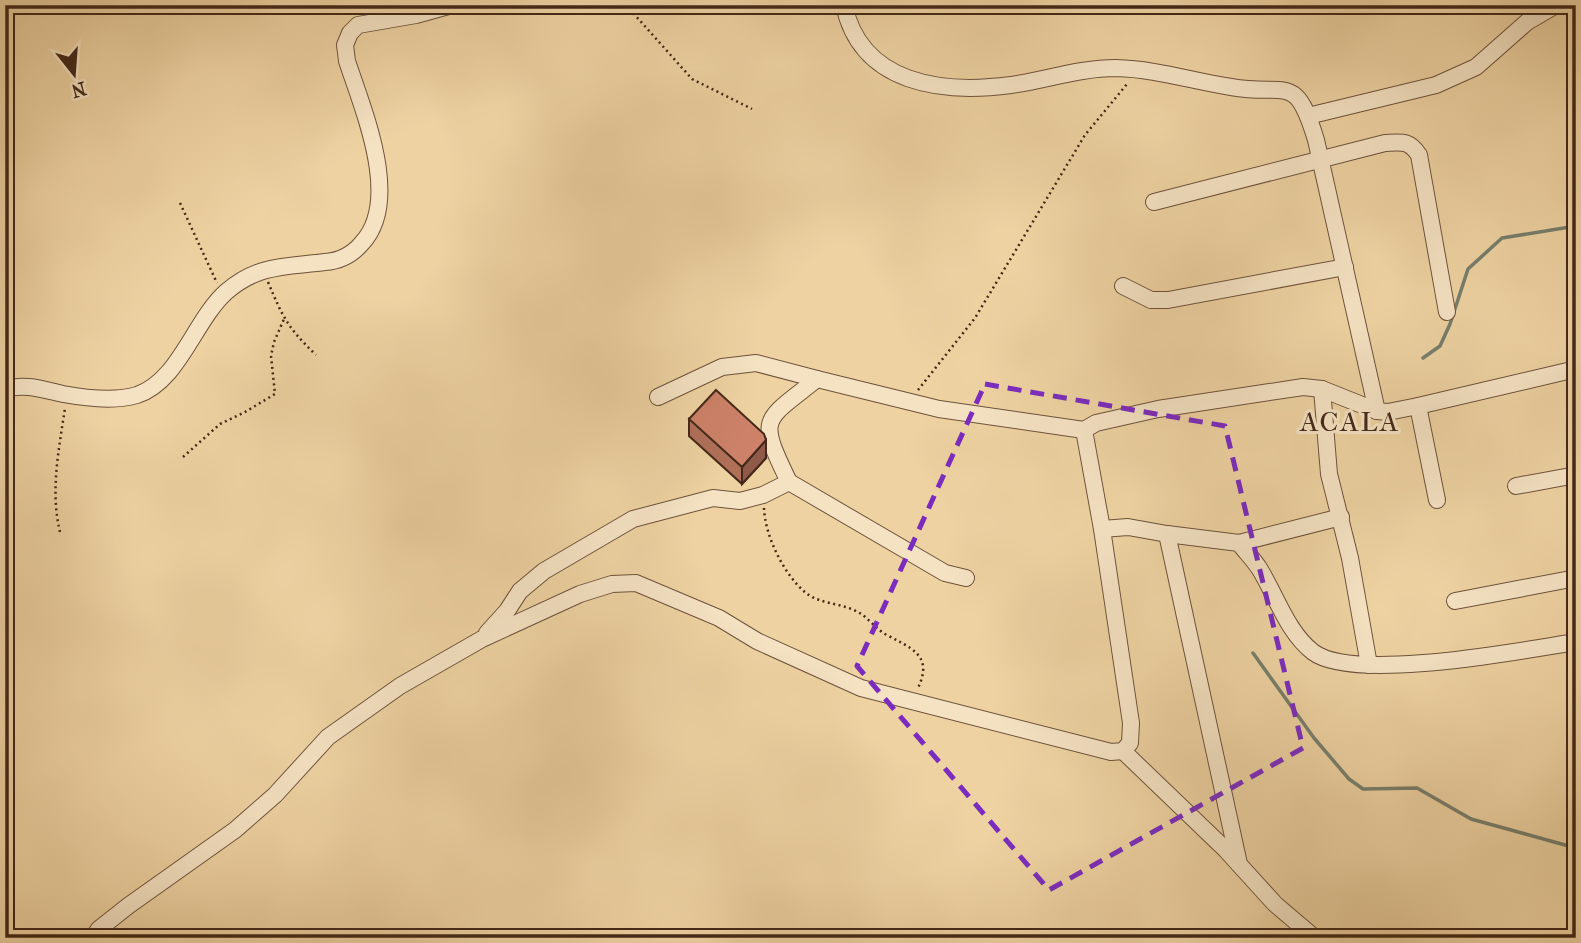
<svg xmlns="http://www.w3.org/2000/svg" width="1581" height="943" viewBox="0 0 1581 943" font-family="'IM FELL French Canon',serif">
  <rect width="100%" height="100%" fill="#eed2a2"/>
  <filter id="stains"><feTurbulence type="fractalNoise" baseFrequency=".00286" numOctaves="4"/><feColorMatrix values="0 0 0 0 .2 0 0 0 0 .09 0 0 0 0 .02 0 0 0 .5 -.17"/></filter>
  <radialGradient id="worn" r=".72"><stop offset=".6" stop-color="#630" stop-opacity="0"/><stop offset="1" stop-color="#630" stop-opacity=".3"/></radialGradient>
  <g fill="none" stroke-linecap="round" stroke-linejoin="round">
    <g stroke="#777e6c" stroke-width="3.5">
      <path d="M1423,358l17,-12 10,-22 18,-55 34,-31 74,-12"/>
      <path d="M1253,653l61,85 35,41 14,10 54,-1 54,31 105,29"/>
    </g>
    <g stroke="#6e523b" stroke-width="18">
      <g id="minor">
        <path d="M844,5c17,80 99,89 167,80 35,-5 69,-17 105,-17 40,1 76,13 115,19 57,10 64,-16 85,53l61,271 11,1 30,-6 158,-37"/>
        <path d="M1308,116l128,-31 40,-18 51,-45 29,-17"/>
        <path d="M1154,202l231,-59c17,-1 24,-3 34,12l28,157"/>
        <path d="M1123,286l28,14h17l177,-33"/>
        <path d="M5,389c20,-6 39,1 58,5 22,4 51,8 74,1 42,-14 57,-74 89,-103 32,-28 60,-25 99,-30 15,-1 27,-7 37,-19 40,-43 1,-133 -15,-182l-2,-16 5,-12 8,-8 58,-10 36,-10"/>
        <path d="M1322,389l7,85 21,84 19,107"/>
        <path d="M658,397l64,-30 34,-4 61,16"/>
        <path d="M1418,406l19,94"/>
        <path d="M789,482l156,91 21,5"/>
        <path d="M1516,486l60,-11"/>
        <path d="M1102,529l26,-2 39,7 72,9c6,8 14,16 20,25 17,27 28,64 54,84 41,31 210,-2 263,-10"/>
        <path d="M1167,534l72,330"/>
        <path d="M1239,543l102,-26"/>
        <path d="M1455,601l121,-23"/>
        <path d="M487,633l20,-22 13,-20 24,-20 89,-52 80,-21 27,3 23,-6 26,-13c-32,-66 -26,-60 28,-103l122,30 145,21 12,-7 62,-14 145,-22 19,2 55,22"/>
        <path d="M1123,751l103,99 49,54 40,34"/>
        <path d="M93,938l6,-9 29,-23 107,-76 40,-35 53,-58 72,-51 82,-47 98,-45 32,-10 24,-1 83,35 38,23 104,47 250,64 12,-1 7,-8 1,-20 -29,-194 -18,-99"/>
      </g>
    </g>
    <g stroke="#432819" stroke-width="2.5" stroke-dasharray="2 3.5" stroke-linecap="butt">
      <path d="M626,5l66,74 60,30"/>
      <path d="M180,203l37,80"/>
      <path d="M268,282c15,36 20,46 48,73"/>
      <path d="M918,390l57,-72 110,-183 42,-51"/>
      <path d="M183,457l37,-33 25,-12 30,-18 -4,-38 3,-14 10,-23"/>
      <path d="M764,508c1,28 20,67 42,85 14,11 34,10 50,18 12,6 19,17 29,23 25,14 49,20 33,54"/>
      <path d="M60,532c-10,-41 -1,-83 5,-124"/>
    </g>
    <use href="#minor" stroke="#f4e2c3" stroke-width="16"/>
  </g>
  <path fill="#af6f59" stroke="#432819" stroke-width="2" d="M689,419l77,39 -24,26 -53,-48z"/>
  <path fill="#8f5a49" stroke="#432819" stroke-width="2" d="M766,440v18l-24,26v-17z"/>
  <path fill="#cc8168" stroke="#432819" stroke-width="2" d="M716,390l48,44 2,6 -24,27 -53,-48z"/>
  <path fill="none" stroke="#7b2cbf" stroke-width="5" stroke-dasharray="14 9" stroke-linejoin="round" d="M985,384l240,42 78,322 -254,142 -192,-224z"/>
  <g text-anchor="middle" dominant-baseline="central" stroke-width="6" stroke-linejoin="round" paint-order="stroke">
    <g font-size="28" letter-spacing="2" fill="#432819" stroke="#f4e2c3">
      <text x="1350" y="421">ACALA</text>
    </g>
  </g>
  <rect width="1581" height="943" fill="none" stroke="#eed2a2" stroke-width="28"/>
  <rect x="7" y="7" width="1567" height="929" fill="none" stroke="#432819" stroke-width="3.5"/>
  <rect x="14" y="14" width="1553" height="915" fill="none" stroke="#432819" stroke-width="2"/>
  <g transform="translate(74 74) rotate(163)" stroke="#f4e2c3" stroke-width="5" paint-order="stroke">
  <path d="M0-5L12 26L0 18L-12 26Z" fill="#432819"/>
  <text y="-10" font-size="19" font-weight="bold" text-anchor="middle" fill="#432819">N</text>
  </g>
  <rect width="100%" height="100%" filter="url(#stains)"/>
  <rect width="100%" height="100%" fill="url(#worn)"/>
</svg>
